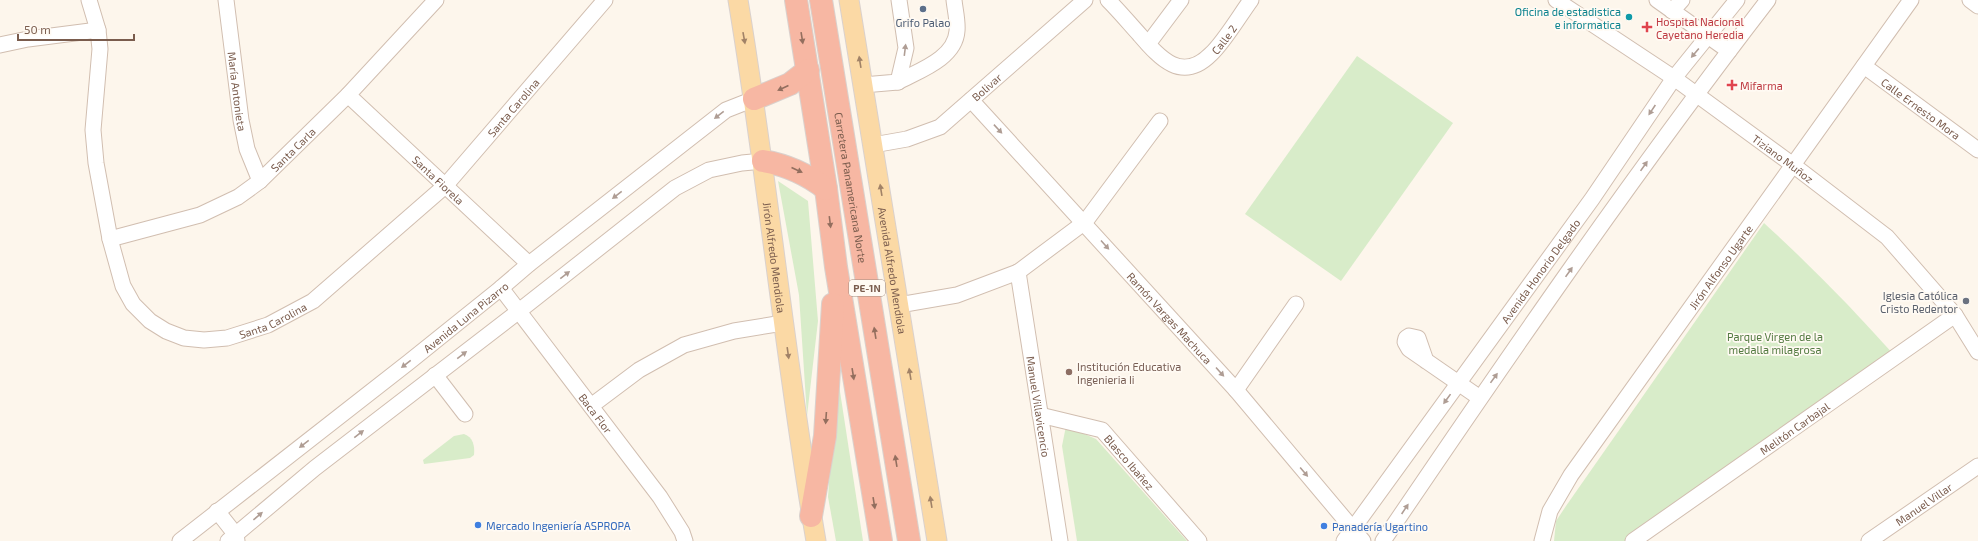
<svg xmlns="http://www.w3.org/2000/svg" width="1978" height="541" viewBox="0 0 1978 541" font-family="'Exo 2',sans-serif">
  <rect width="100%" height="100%" fill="#fdf6ec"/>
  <g fill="#d8ecc9">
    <path d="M1357,56l96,67 -112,158 -96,-67z"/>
    <path d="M778,181l30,20 10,120 -11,95 -8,-121z"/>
    <path d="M1764,223c46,42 89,86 131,133l-270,185h-71l2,-20 10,-15z"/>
    <path d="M837,372l26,169h-27l-8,-44z"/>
    <path d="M1066,426l30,13 91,102h-110l-15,-95z"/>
    <path d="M464,434c9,3 11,12 10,21l-4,3 -46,6 -1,-4 31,-24z"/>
  </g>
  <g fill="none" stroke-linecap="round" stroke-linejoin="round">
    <g stroke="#d1beb0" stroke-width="17">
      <g id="minor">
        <path id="s1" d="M89,0l9,30 2,19 -7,81 3,33 14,76 13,47 10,18 17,17 16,10 18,7 20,2 23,-2 41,-13 45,-24 132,-115 160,-186"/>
        <path id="s2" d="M226,0l15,120 6,29 13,32"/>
        <path id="s3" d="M1108,0c11,11 21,23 31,34 20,23 42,50 72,20 13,-12 29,-39 40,-54"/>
        <path id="s4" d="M1556,0l118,78 119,87 94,72 68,78 23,37"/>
        <path d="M1657,0l72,51"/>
        <path d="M1970,0l8,6"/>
        <path d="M1672,11l10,-11"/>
        <path d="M1148,44l33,-44"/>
        <path d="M0,45l28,-6 70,-9"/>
        <path id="s5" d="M1864,66l114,84"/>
        <path d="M898,82c20,-11 57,-23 59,-51 1,-10 -2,-21 -3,-31"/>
        <path d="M863,85l35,-3 8,-34 -7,-48"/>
        <path id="s6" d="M348,95l181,169"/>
        <path id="s7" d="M971,100l265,290 127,151"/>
        <path id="s8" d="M873,145l34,-6 33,-12 145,-127"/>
        <path id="s9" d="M110,239l90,-24 38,-18 22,-16 88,-86 88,-95"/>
        <path id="s10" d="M1018,272l42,269"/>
        <path id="s11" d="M501,288l159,209 22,35 3,9"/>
        <path d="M899,305l58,-10 61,-23 67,-50 75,-101"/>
        <path d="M1426,361l-8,-23 -9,-2 -3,2 -1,4 4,7 71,49"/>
        <path d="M435,375l30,39"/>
        <path d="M1236,390l60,-86"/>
        <path d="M591,406l48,-36 45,-25 50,-14 49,-8"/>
        <path id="s12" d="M1040,415l62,15 97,111"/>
        <path d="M217,511l19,24 1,6"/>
        <path id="s13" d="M180,541l229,-179 92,-74 28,-24 197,-154 28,-11"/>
        <path d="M228,541l87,-73 204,-157 156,-123 34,-18 33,-7 21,-2"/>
        <path id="s14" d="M1344,541l248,-342 82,-121 63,-78"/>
        <path d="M1383,541c124,-183 250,-366 385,-541"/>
        <path id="s15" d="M1542,541l8,-30 21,-36 340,-475"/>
        <path id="s16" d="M1633,541l322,-226"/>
        <path id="s17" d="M1869,541l109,-75"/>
      </g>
    </g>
    <g stroke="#dad1cd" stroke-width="21">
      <g id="major">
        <path id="s18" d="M738,0c30,180 47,361 78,541"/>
        <path id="s19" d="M849,0l88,541"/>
      </g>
    </g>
    <g stroke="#dad1cd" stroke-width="24">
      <g id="highway">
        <path d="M796,0l30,189 10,78 45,274"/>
        <path id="s20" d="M821,0l88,541"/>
        <path d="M754,99l36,-15 18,-14"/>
        <path d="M763,161c24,4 44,13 63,28"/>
        <path d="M811,516l14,-80 8,-132"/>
      </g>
    </g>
    <use href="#minor" stroke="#fff" stroke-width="15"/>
    <use href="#major" stroke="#fbd9a5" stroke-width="19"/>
    <use href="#highway" stroke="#f7b7a3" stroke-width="22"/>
  </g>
  <defs><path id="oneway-solid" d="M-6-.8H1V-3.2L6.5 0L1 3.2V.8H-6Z"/></defs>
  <g fill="#a18267">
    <use href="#oneway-solid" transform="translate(744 38) rotate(80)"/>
    <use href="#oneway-solid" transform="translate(860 62) rotate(-99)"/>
    <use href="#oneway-solid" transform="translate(881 190) rotate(-99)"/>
    <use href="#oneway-solid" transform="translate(788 353) rotate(82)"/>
    <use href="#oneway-solid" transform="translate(910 374) rotate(-99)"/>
    <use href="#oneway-solid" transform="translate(931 502) rotate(-99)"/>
  </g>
  <g fill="#936e5e">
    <use href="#oneway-solid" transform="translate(802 38) rotate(81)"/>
    <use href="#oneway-solid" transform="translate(783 88) rotate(155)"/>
    <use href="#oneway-solid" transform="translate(797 170) rotate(24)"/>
    <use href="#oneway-solid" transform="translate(830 222) rotate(83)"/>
    <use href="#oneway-solid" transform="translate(875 333) rotate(-99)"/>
    <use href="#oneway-solid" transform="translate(853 374) rotate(81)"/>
    <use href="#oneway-solid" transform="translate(826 418) rotate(94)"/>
    <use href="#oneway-solid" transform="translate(896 461) rotate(-99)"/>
    <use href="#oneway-solid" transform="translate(874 503) rotate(81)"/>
  </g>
  <g fill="#af9d94">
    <use href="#oneway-solid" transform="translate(905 50) rotate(-83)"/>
    <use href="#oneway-solid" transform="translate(1695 53) rotate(130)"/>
    <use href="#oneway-solid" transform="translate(1652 110) rotate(124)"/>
    <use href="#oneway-solid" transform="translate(719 115) rotate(142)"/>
    <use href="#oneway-solid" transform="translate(998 129) rotate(47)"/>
    <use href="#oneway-solid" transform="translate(1644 166) rotate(-55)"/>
    <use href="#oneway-solid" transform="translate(617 195) rotate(142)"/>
    <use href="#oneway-solid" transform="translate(1105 245) rotate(48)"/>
    <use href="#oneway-solid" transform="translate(1569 272) rotate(-55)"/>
    <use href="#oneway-solid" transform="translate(565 275) rotate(-38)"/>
    <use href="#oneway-solid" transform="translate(462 355) rotate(-37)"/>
    <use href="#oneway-solid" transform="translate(406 364) rotate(142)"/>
    <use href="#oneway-solid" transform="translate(1220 372) rotate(48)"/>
    <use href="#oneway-solid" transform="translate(1494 378) rotate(-54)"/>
    <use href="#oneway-solid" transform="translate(1447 399) rotate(126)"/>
    <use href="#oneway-solid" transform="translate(359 434) rotate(-38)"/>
    <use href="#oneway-solid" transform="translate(304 444) rotate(142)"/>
    <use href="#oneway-solid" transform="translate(1304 472) rotate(50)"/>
    <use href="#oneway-solid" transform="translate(1405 509) rotate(-56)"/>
    <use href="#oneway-solid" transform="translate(258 516) rotate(-40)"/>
  </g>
  <circle fill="#5c6f8a" stroke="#fffaf3" stroke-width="1.5" cx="923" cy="9" r="4"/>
  <circle fill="#0f9aa8" stroke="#fffaf3" stroke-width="1.5" cx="1629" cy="17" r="4"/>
  <g fill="#e0444e" stroke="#fffaf3" stroke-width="1.5">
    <path d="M1645 21h4v4h4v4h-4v4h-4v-4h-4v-4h4z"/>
    <path d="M1730 79h4v4h4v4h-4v4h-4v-4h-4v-4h4z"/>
  </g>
  <circle fill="#6b7280" stroke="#fffaf3" stroke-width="1.5" cx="1966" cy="301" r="4"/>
  <circle fill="#8d6e63" stroke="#fffaf3" stroke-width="1.5" cx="1069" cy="372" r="4"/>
  <g fill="#3f7fe0" stroke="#fffaf3" stroke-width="1.5">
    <circle cx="478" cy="525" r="4"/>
    <circle cx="1324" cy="526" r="4"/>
  </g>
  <g text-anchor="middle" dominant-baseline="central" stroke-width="3.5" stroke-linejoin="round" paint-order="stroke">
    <rect fill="#fffaf3" stroke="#a28b7f" stroke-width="1" x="849" y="280" width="36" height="16" rx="3"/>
    <g font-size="10" font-weight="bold" fill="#7a5c4d">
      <text x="867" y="288">PE-1N</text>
    </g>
    <g font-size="11" fill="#0d838f" stroke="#fffaf3" text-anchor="end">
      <text x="1621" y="11">Oficina de estadistica<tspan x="1621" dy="13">e informatica</tspan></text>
    </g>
    <g font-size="11" fill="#be3a42" stroke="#fffaf3" text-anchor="start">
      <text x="1656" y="21">Hospital Nacional<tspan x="1656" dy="13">Cayetano Heredia</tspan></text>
      <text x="1740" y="85">Mifarma</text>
    </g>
    <g font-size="11" fill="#4e5e75" stroke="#fffaf3">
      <text x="923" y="22">Grifo Palao</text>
    </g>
    <g font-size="11" fill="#7a5c4d" stroke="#fffaf3">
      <text stroke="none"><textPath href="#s3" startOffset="154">Calle 2</textPath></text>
      <text stroke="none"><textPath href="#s8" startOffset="131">Bolivar</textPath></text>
      <text stroke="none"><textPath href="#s2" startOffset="92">María Antonieta</textPath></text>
      <text stroke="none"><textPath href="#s1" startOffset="790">Santa Carolina</textPath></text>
      <text stroke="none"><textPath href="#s5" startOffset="71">Calle Ernesto Mora</textPath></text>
      <text stroke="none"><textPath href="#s9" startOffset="208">Santa Carla</textPath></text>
      <text stroke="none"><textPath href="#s4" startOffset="277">Tiziano Muñoz</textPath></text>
      <text stroke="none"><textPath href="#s6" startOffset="124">Santa Fiorela</textPath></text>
      <text stroke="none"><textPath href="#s20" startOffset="190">Carretera Panamericana Norte</textPath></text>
      <text stroke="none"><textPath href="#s18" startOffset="260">Jirón Alfredo Mendiola</textPath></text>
      <text stroke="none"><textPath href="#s15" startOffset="329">Jirón Alfonso Ugarte</textPath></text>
      <text stroke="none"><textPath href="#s19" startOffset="274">Avenida Alfredo Mendiola</textPath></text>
      <text stroke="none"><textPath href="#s14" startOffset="334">Avenida Honorio Delgado</textPath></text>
      <text stroke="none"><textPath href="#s13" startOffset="363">Avenida Luna Pizarro</textPath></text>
      <text stroke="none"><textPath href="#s7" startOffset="295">Ramón Vargas Machuca</textPath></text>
      <text stroke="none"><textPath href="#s1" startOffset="466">Santa Carolina</textPath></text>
      <text stroke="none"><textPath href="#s10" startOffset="136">Manuel Villavicencio</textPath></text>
      <text stroke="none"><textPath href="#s11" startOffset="157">Baca Flor</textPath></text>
      <text stroke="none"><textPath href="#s16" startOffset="197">Melitón Carbajal</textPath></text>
      <text stroke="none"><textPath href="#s12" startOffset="106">Blasco Ibañez</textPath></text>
      <text stroke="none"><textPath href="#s17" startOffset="66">Manuel Villar</textPath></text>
    </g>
    <g font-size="11" fill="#5b616d" stroke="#fffaf3" text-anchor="end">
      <text x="1958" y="295">Iglesia Católica<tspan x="1958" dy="13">Cristo Redentor</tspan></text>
    </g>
    <g font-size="11" fill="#537a41" stroke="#fffaf3">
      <text x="1775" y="336">Parque Virgen de la<tspan x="1775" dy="13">medalla milagrosa</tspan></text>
    </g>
    <g font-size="11" fill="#785e54" stroke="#fffaf3" text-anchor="start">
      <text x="1077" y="366">Institución Educativa<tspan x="1077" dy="13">Ingenieria Ii</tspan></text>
    </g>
    <g font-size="11" fill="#366cbe" stroke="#fffaf3" text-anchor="start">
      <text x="486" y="525">Mercado Ingeniería ASPROPA</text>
      <text x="1332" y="526">Panadería Ugartino</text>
    </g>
  </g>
  <path d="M18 34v6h116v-6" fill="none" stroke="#7a5c4d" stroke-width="2"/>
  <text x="24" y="34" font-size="12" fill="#7a5c4d" stroke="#fffaf3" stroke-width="3" paint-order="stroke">50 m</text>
</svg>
